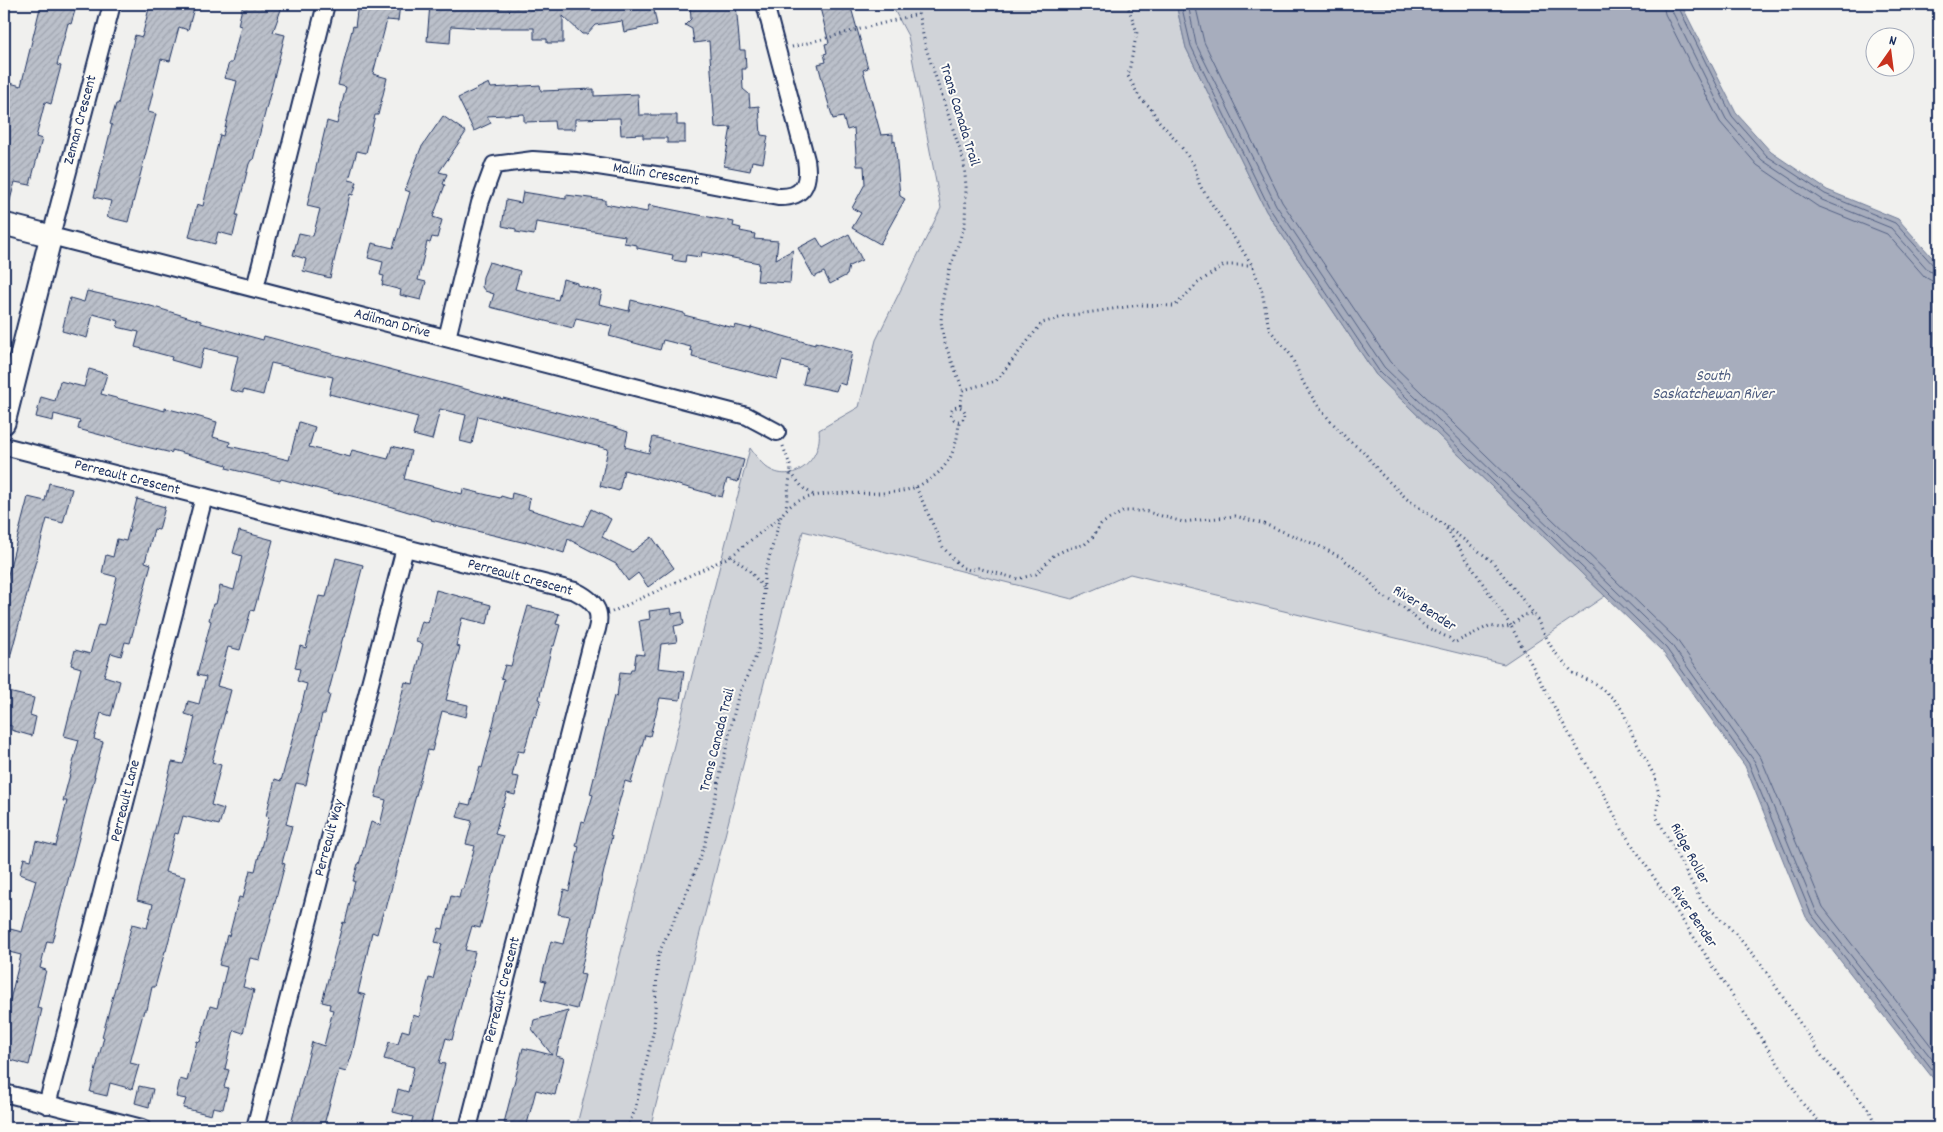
<svg xmlns="http://www.w3.org/2000/svg" width="1943" height="1132" viewBox="0 0 1943 1132" font-family="Dekko,sans-serif">
  <defs>
    <pattern id="building-hatch" width="6" height="6" patternUnits="userSpaceOnUse" patternTransform="scale(1.25)"><rect width="6" height="6" fill="#bbc0ca"/><path d="M-1 1l2-2M0 6l6-6M5 7l2-2" fill="none" stroke="#a0a5b0"/></pattern>
  </defs>
  <rect width="100%" height="100%" fill="#f0f0ee"/>
  <filter id="ink" filterUnits="userSpaceOnUse"><feTurbulence type="fractalNoise" baseFrequency=".02" numOctaves="2"/><feDisplacementMap in="SourceGraphic" scale="10" xChannelSelector="R" yChannelSelector="G"/><feConvolveMatrix kernelMatrix="1 2 1 2 8 2 1 2 1" color-interpolation-filters="sRGB"/></filter>
  <g filter="url(#ink)">
    <path fill="#d0d3d8" stroke="#76819b" d="M891,4h285l10,44 80,163 110,164 229,221 -101,68 -374,-90 -58,25 -269,-68 -153,597h-74l174,-680c5,7 10,14 16,19 27,20 57,-8 53,-37l40,-23 17,-67 65,-132 -33,-172z"/>
    <path fill="#a7adbd" stroke="#6f7b97" d="M1176,4h505l55,109 35,39 56,38 71,29 41,46v821l-133,-169 -61,-151 -83,-115 -286,-276 -110,-164 -80,-163z"/>
    <g fill="none" stroke-linecap="round" stroke-linejoin="round">
      <g stroke="#536184" stroke-width="1">
        <path d="M1181,4l10,42 79,163 109,162 287,277 83,116 62,150 128,164"/>
        <path d="M1188,4l8,40 80,161 108,162 287,277 84,118 61,149 123,157"/>
        <path d="M1195,4l9,38 78,160 108,160 287,278 84,118 62,149 116,149"/>
        <path d="M1663,4l2,10 55,108 37,43 60,41 70,28 38,43 7,4 7,1"/>
        <path d="M1671,4l1,7 54,108 36,41 60,40 69,28 38,43 10,3"/>
        <path d="M1677,4l55,112 35,40 58,38 70,29 39,43 5,2"/>
      </g>
    </g>
    <g fill="url(#building-hatch)" stroke="#1b2f5e">
      <path d="M41,4h24l11,3 -5,17 -3,-1 -11,42 4,1 -10,38 -6,-2 -9,35 6,2 -12,46 -15,-3 -7,25h-4v-80l4,-16 -4,-1 6,-27 11,3z"/>
      <path d="M150,4l18,4 1,-4h26l-7,26 -9,-3 -9,34 -9,-2 -13,53 8,2 -28,108 -21,-5 4,-16 -17,-4 18,-72 -2,-1 6,-20h2l17,-69 7,2z"/>
      <path d="M243,4h40l-10,28 12,3 -32,125h-2l-2,4 -13,51h2l-5,21 -15,-4 -3,12 -26,-7 8,-33 6,2 17,-71 3,1 14,-55 -13,-3 5,-15h3l9,-37 -3,-1z"/>
      <path d="M358,4h42l-2,17 -11,-1 -14,54 14,4 -9,37h-3l-9,38 -9,-2 -8,29 8,2 -4,13 -3,-1 -20,84 -27,-7 3,-12 -13,-4 6,-22 14,3 7,-27 -13,-3 20,-85 10,3 9,-37 -8,-2 15,-59 2,1z"/>
      <path d="M430,4h220l1,6h3l3,15 -33,7 -2,-11 -27,4 -8,9h-5l-19,-18v27h-16v-4h-13v-11h-52l-31,-2 -1,17 -23,-2z"/>
      <path d="M690,4h46l4,46h5l1,19h-4l1,20 6,5 1,13 9,-1 2,29 7,1 -5,27 -11,-2 -2,10 -26,-5 7,-39 -16,1 -6,-87 -15,2 -2,-14 -7,-4 6,-6z"/>
      <path d="M819,4h31l18,64 -5,2 18,65 12,-1v8l2,-1 5,55 5,3 -25,45 -28,-16 9,-15 -9,-5 13,-24 -1,-18h-7l-3,-38 -7,2 -4,-13 -10,2 -7,-24 -8,-31 8,-2 -2,-8 3,-1 -2,-9 4,-1z"/>
      <path d="M489,83l2,5 49,-3 1,6 53,-2v7l44,-2 1,21h38v10h8v18h-18v-5h-24v-4l-22,1 -1,-17 -45,1v10h-20l-1,-8 -30,1v-8l-37,2 4,7 -17,8 -16,-33z"/>
      <path d="M443,116l23,16 -27,40 8,2 -4,10 2,1 -12,32 9,3 -5,18 -5,-1 -2,6 -3,-1 -9,38 8,2 -5,18 -21,-5 1,-5 -19,-5 2,-9 -4,-1 3,-13 -15,-4 4,-15 21,5 17,-56 -5,-2 16,-42z"/>
      <path d="M523,192l43,7v-4l39,5v4l42,8 2,-7 85,17 -1,4 8,2 -1,3 15,3 -1,5 24,2 -2,18 17,-9 -3,33 -33,-2 2,-18 -57,-11 -1,5 -15,-2 -1,7 -13,-2 1,-5 -36,-7v-3l-13,-2 1,-7 -89,-14 -2,13 -18,-3v-3l-14,-3 4,-26 15,3z"/>
      <path d="M849,234l13,26 -13,6 -2,9 -17,9 -6,-12 -10,5 -16,-29 19,-10 6,10z"/>
      <path d="M489,262l31,9 -5,18 43,11 5,-21 14,4v2l25,7 -3,12 30,7 2,-11 53,13v2l50,13 1,-3 16,4v-2l64,18v-3l37,10 -7,33 -6,-2 -3,8 -33,-7 4,-17 -25,-6 -5,18 -85,-22 1,-6 -3,-1 1,-3 -28,-7 -3,10 -51,-14 3,-10 -36,-8 -3,10 -83,-21 4,-13 -9,-3 -3,-4 1,-10z"/>
      <path d="M87,291l57,13 57,17v2l62,17 1,-4 239,63v-1l111,29 14,5 -3,15 24,6 4,-16 91,23 -6,22 -11,-3 -5,18 -98,-27 -5,21 -19,-5 8,-37 -130,-33 -6,28 -12,-3 6,-26 -26,-6 -8,31 -19,-5 5,-18 -89,-23 4,-17 -62,-14 -8,32 -20,-5v3l-13,-3 8,-34 -34,-8 -5,20 -28,-8 1,-3 -37,-10 4,-15 -22,-5 2,-6 -26,-7 -6,24 -25,-7 8,-33 14,4z"/>
      <path d="M89,369l18,5 -6,20 64,17v-3l31,8 21,6 -4,15 17,5 -1,4 60,14 10,-38 16,5 -6,20 41,10 2,-7 36,9 4,-13 19,5 -7,28 58,15 1,-5 37,9 1,-2 10,3 1,-6 18,5 -2,11 55,17 8,-17 20,10 -9,18 30,15 20,-15 22,31 -26,19 -10,-14 -10,8 -12,-17 -48,-25 -4,14 -38,-12v2l-95,-23 1,-1 -60,-18 -33,-8 -1,1 -57,-15 -1,2 -54,-13 1,-3 -55,-15v3l-26,-6 -68,-18 2,-8 -26,-7 -1,7 -17,-4 5,-20 14,4 5,-20 24,6z"/>
      <path d="M49,483l23,6 -9,34 -16,-4 -39,146 -4,-1v-74l24,-93 17,4z"/>
      <path d="M137,499l28,8 -6,23 -5,-1 -9,33 6,2 -21,79 -5,-1 -4,14 -10,-3 -7,23 16,5 -9,35 -10,-3 -7,26 9,3 -9,34h1l-43,166 -5,-1 -7,27 6,2 -9,38 5,1 -13,56 -25,-7v-59l6,1 11,-45 -16,-4 5,-22 12,3 14,-52 -16,-6 4,-16 7,2 5,-19 20,5 11,-45h-4l16,-61 -15,-4 17,-68 -10,-3 4,-15 15,4 8,-29 6,1 13,-49 -15,-4 4,-18 7,2 4,-18 9,2z"/>
      <path d="M239,531l34,9 -19,71 -3,-1 -11,40 -12,-3 -11,39 14,4 -19,72 9,3 -10,40 13,4 -5,16 -36,-9 -5,18 -3,-1 -10,39 20,5 -19,74h-1l-10,36h-3l-5,23h-3l-14,53 9,2 -7,24 -22,-6 -3,13 -17,-4 14,-55h-2l30,-113 15,4 6,-24 -16,-4 35,-138 11,2 3,-8 9,-39 -10,-3 3,-13 11,3 7,-27 -9,-2 14,-54 -2,-1 4,-16h3l4,-18 14,4 8,-34 -9,-3z"/>
      <path d="M336,558l27,7 -19,72h-1l-15,57 2,1 -5,19h-3l-16,71 -10,-2 -10,41 6,2 -10,37 3,1 -25,96 -10,-2 -7,29 11,3 -11,43 -9,-3 -9,39 4,1 -5,17 4,1 -5,21 -10,-2 -2,8 -28,-7 3,-9 -10,-2 4,-18 7,2 10,-40 3,1 10,-36 7,2 10,-41 -8,-2 8,-30 2,1 10,-39 4,1 7,-28 5,1 14,-54 -3,-1 9,-37 6,2 19,-70 7,-27 -10,-3 3,-12 -5,-1 5,-22 6,2 13,-52 7,1z"/>
      <path d="M436,590l55,15 -4,19 -25,-6 -6,28 4,1 -14,53 22,5 -2,12 -24,-6 -10,40 -4,-1 -42,159h-2l-7,25 -5,-2 -14,61 7,2 -13,59 -6,18 -7,-2 -16,58h-33l22,-86 12,4 9,-36 -4,-1 1,-5 -8,-2 21,-80 2,1 10,-42h-2l5,-17h1l12,-42 9,3 6,-25 -11,-3 30,-115 8,2 10,-40 -7,-2 6,-21 6,2z"/>
      <path d="M528,606l31,8 -3,10 4,1 -6,21h-2l-13,53 2,1 -5,17 -2,-1 -10,36 -6,-1 -6,25 7,1 -4,18 -8,-2 -4,14 -1,-1 -7,28 8,2 -23,92 -8,-2 -7,24 10,2 -23,88 -6,-2 -7,25 6,1 -15,64h-20l3,-11 -20,-5 5,-23 10,3 6,-25 -30,-8 5,-17 9,2 4,-14 7,2 4,-17 6,2 10,-39 4,1 9,-35 -7,-2 4,-14 4,1 8,-33 8,2 2,-9h2l12,-43 -9,-2 6,-23 -15,-4 4,-14 9,2 10,-38 2,1 12,-47 10,-42 -3,-1 4,-13 6,1z"/>
      <path d="M671,608l1,6 10,-2 2,12 -10,2 3,16 -16,2 -3,24 26,3 -4,29 -20,-2 -10,38 -5,-1 -14,48 -6,-2 -15,54 2,1 -32,138 5,1 -8,34 -36,-9 5,-19 -5,-1 10,-39 12,3 7,-28 -12,-2 6,-25 5,2 10,-44 -3,-1 6,-25 3,1 8,-27 -3,-1 24,-98 3,1 3,-25 10,1 1,-4h3l2,-15 8,1 -5,-34 11,-2 -1,-8z"/>
      <path d="M4,691l30,7 -4,17 6,2 -4,19 -21,-6 1,-4 -8,-1z"/>
      <path d="M568,1011l-12,45 8,2 -9,37 -19,-5 -10,38 -22,-5 19,-75 29,7 -20,-26 2,-9z"/>
      <path d="M139,1086l14,3 -4,18 -14,-4z"/>
    </g>
    <g fill="none" stroke-linecap="round" stroke-linejoin="round">
      <g stroke="#1b2f5e" stroke-width="20">
        <g id="minor">
          <path d="M112,4l-61,232 696,180 30,16"/>
          <path d="M255,288l71,-284"/>
          <path d="M447,338l33,-135 14,-38 39,-5 46,3 109,17 90,17c25,1 32,-13 28,-37l-41,-156"/>
          <path d="M4,446l571,145c27,13 28,27 17,52l-124,485"/>
          <path d="M4,1093l138,35"/>
          <path d="M47,1105l157,-608"/>
          <path d="M255,1128l150,-580"/>
        </g>
      </g>
      <g stroke="#1b2f5e" stroke-width="25">
        <path id="tertiary" d="M4,224l47,12 -47,187"/>
      </g>
      <g stroke="#1b2f5e" stroke-width="3" stroke-dasharray="1 4" stroke-linecap="butt">
        <path d="M916,4l10,44 38,114 2,25 -1,37 -16,47 -6,26 -2,24 3,20 19,49 -3,17"/>
        <path d="M1127,4l10,28 -9,44 12,22 10,9 8,13 19,21 17,24 6,21 52,79 10,26 7,38 21,25 14,30 16,25 28,31 15,11 18,23 26,25 37,26 67,101 13,-11 10,-1"/>
        <path d="M792,47l126,-33"/>
        <path d="M963,390l33,-9 46,-58 24,-7 73,-11 36,1 23,-23 26,-18h28"/>
        <circle cx="958" cy="414" r="7"/>
        <path d="M783,446l8,22 -5,40"/>
        <path d="M791,473l12,15 12,8"/>
        <path d="M916,487l27,60 9,11 11,10 7,2 8,-2 40,11 18,-5 18,-19 18,-8 12,-2 8,-7 9,-14 23,-13h20l39,11 52,-6 29,8 55,22 23,12 24,19 15,18 23,13 22,19 23,11 5,5 35,-17 12,2 10,-2 53,99 38,66 21,40 158,237 22,36 22,24"/>
        <path d="M1447,527l45,34 42,53 19,36 20,23 23,11 18,15 9,12 10,25 22,41 4,18 -3,21 45,84 33,32 27,32 60,91 49,56 6,17"/>
        <path d="M763,587l-15,-18 -17,-13 49,-39"/>
        <path d="M612,612l119,-56"/>
        <path d="M627,1128l8,-18 19,-81 4,-74 32,-70 14,-38 34,-151 19,-42 6,-25 1,-53 17,-60c25,-38 97,-13 135,-29 7,-3 16,-9 22,-14 15,-14 20,-32 21,-52"/>
      </g>
      <use href="#minor" stroke="#fdfcf7" stroke-width="16"/>
      <use href="#tertiary" stroke="#fdfcf7" stroke-width="21"/>
    </g>
  </g>
  <g text-anchor="middle" dominant-baseline="central" stroke-width="4" stroke-linejoin="round" paint-order="stroke">
    <g font-size="15" fill="#1b2f5e" stroke="#fdfcf7">
      <text transform="translate(959 115) rotate(73)">Trans Canada Trail</text>
      <text transform="translate(81 120) rotate(-75)">Zeman Crescent</text>
      <text transform="translate(656 175) rotate(9)">Mallin Crescent</text>
      <text transform="translate(392 324) rotate(15)">Adilman Drive</text>
      <text transform="translate(127 478) rotate(14)">Perreault Crescent</text>
      <text transform="translate(520 578) rotate(15)">Perreault Crescent</text>
      <text transform="translate(1424 609) rotate(33)">River Bender</text>
      <text transform="translate(718 740) rotate(-76)">Trans Canada Trail</text>
      <text transform="translate(126 801) rotate(-76)">Perreault Lane</text>
      <text transform="translate(330 838) rotate(-75)">Perreault Way</text>
      <text transform="translate(1689 854) rotate(62)">Ridge Roller</text>
      <text transform="translate(1693 917) rotate(56)">River Bender</text>
      <text transform="translate(503 990) rotate(-76)">Perreault Crescent</text>
    </g>
    <g font-size="16" font-style="italic" fill="#4c5b7f" stroke="#fdfcf7">
      <text x="1713" y="376">South<tspan x="1713" dy="18">Saskatchewan River</tspan></text>
    </g>
  </g>
  <rect width="1943" height="1132" fill="none" stroke="#fdfcf7" stroke-width="20"/>
  <rect x="10" y="10" width="1923" height="1112" fill="none" stroke="#1b2f5e" stroke-width="2" filter="url(#ink)"/>
  <g transform="translate(1890 52) rotate(14)"><circle r="24" fill="#fdfcf7" stroke="#a3aaba"/>
  <path d="M0-4L9 19L0 12L-9 19Z" fill="#c8321e"/>
  <text y="-8" font-size="14" font-weight="bold" text-anchor="middle" fill="#1b2f5e">N</text>
  </g>
</svg>
